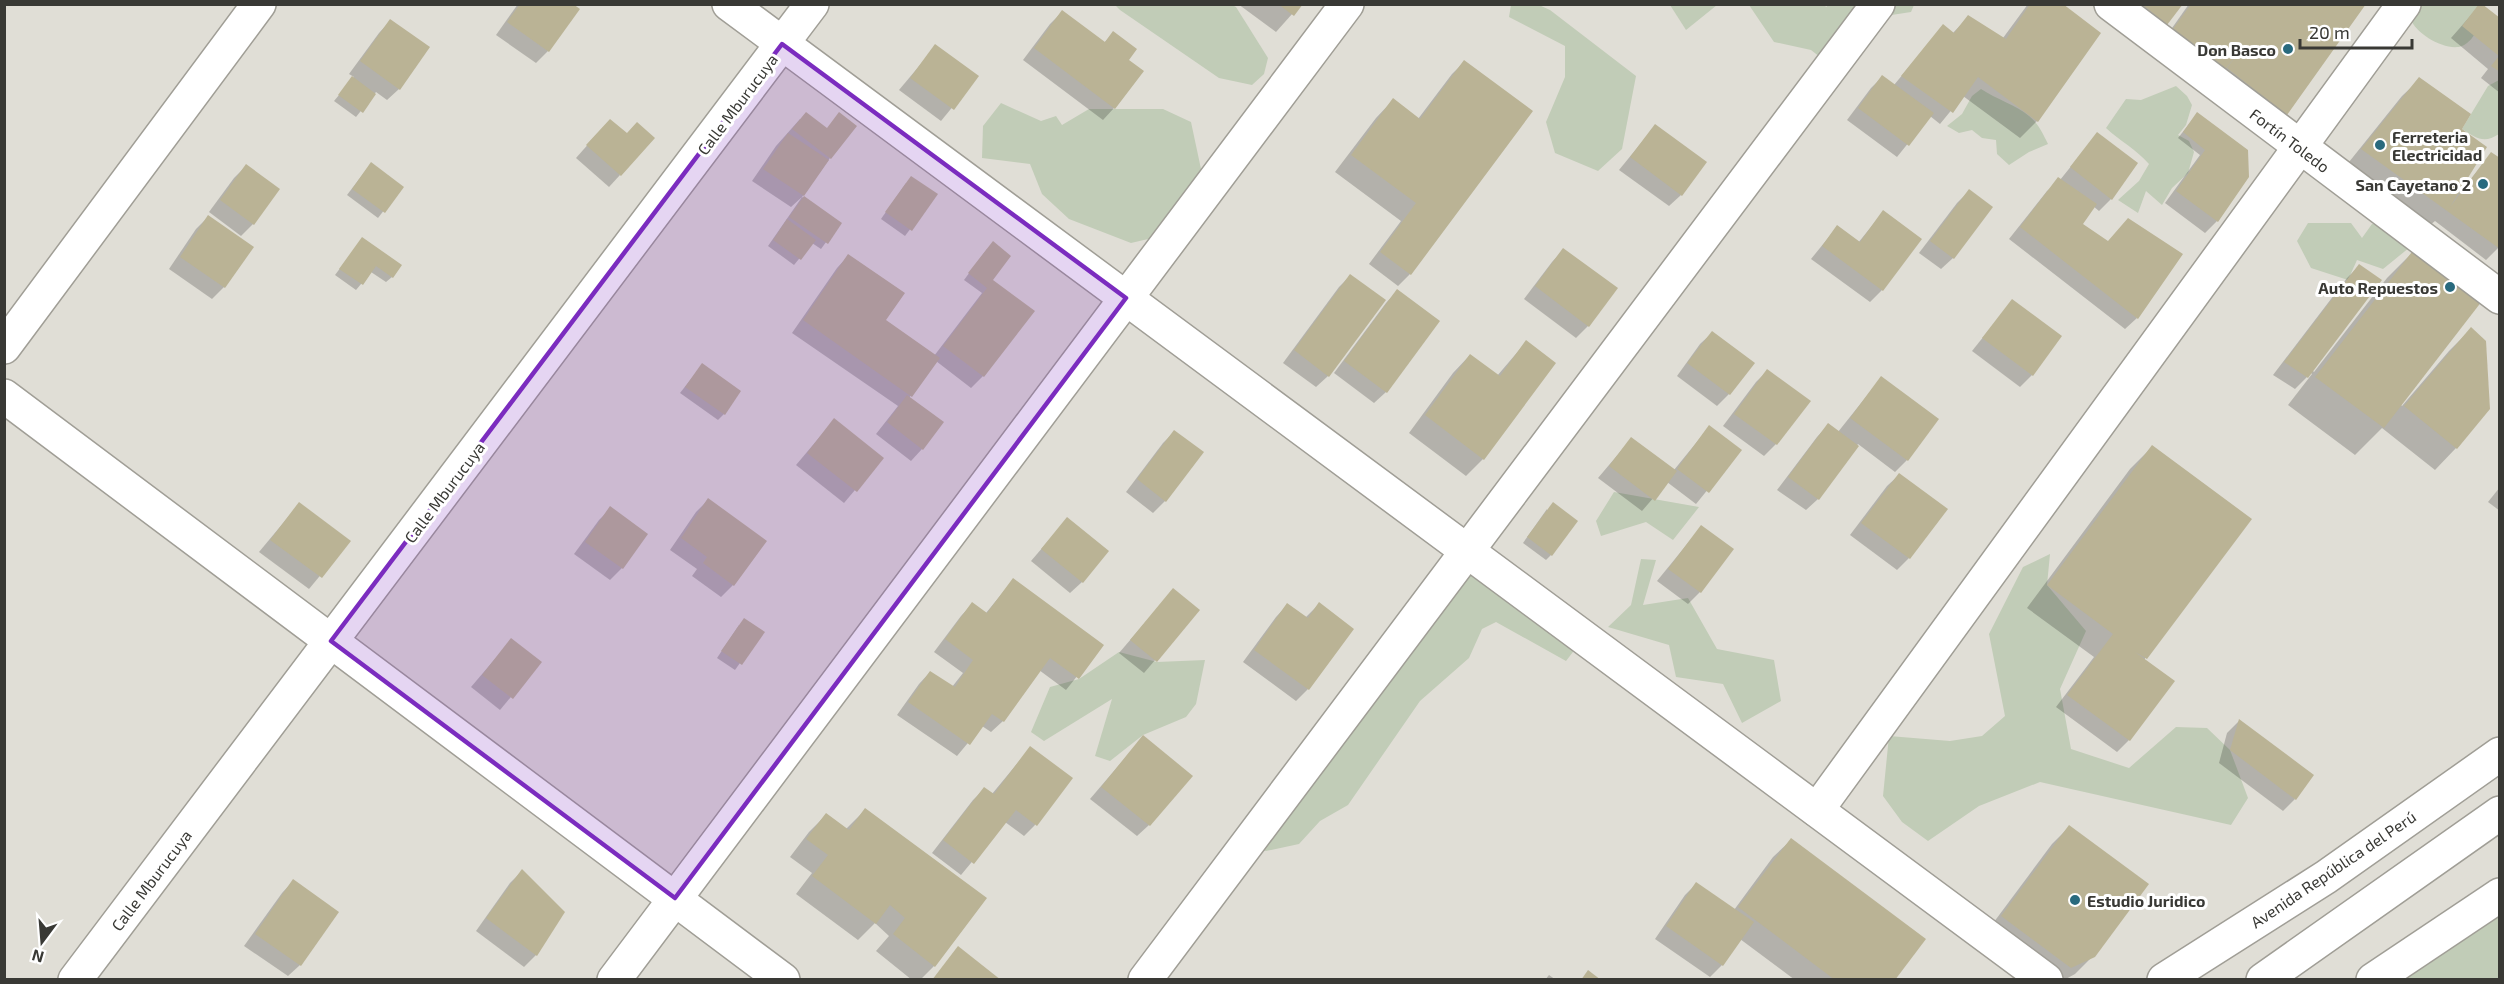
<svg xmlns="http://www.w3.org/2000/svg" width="2504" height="984" viewBox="0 0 2504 984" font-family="'Exo 2',sans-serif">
  <rect width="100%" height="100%" fill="#e0ded6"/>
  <g fill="#c1ccb7">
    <path d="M1824,4l2,3 4,-3 84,1 -3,7 -26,4 -42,59 -32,-25 -37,-8 -25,-37z"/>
    <path d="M1115,5h117l4,2 32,51 -4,16 -12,11 -33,-7 -99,-68z"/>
    <path d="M1511,5h28l11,5 86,66 -14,73 -24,22 -43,-18 -9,-31 19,-45v-31l-56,-29z"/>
    <path d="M1670,5h47l-31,25z"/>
    <path d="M2410,5h75c-4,13 -8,35 -23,41 -15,6 -47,-12 -51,-27 -1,-4 -1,-10 -1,-14z"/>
    <path d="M2499,80v54c-15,10 -23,4 -37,-5l26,-43z"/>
    <path d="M2176,86l11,10 5,9 -6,20 -8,10 11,6 5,11 -6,21 -16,15 -10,17 -16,-14 -8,22 -20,-13 21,-19 10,-17c-13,-15 -29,-23 -43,-36l20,-29 15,1z"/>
    <path d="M1981,89c15,10 35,16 48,27 9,7 14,18 19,28l-19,8 -20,13 -12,-11 -1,-14 -14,-2 -10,-8 -13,3 -12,-7 15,-12 10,-18z"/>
    <path d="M1001,103l40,18 15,-5 6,9 27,-16h74l28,13 10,47 -40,67 -30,7 -62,-24 -27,-25 -12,-30 -48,-6 1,-32z"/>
    <path d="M2308,223h43l11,15 10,-14 31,1 12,18 -32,26 -26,-9 -9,20 -37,-12 -14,-27z"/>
    <path d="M1614,492l85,15 -26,33 -27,-18 -45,14 -5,-15z"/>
    <path d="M2050,554l-3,31 39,46 -26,58 11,60 58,19 47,-41 31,1 23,22 18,48 -17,27 -191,-43 -61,24 -51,35 -26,-19 -19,-26 6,-60 61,5 32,-5 23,-20 -16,-82 34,-67z"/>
    <path d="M1641,559l15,1 -13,45 45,-7 29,51 57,11 7,41 -39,22 -19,-39 -47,-7 -7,-32 -61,-18 23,-22z"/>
    <path d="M1483,569l93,79 -10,13 -70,-39 -14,7 -13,29 -49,43 -72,104 -28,16 -21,23 -33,7 -5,-1 170,-262z"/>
    <path d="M1119,652l38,10 48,-2 -9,44 -10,13 -43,18 -33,26 -15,-5 17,-57 -68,42 -13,-9 19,-45 29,-8z"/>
    <path d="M2499,903v76l-124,1z"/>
  </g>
  <g fill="#0003">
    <path d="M518,4h53l7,6 -30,41 -12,12 -40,-28z"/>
    <path d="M1238,4h63l-25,28z"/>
    <path d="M2028,4h33l-24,117 -17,17 -57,-42 -23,28 -10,-8 -33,41 -50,-37 24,-32 11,-11 12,8 49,-59 9,8 16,-17 35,21z"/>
    <path d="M2116,4h65l-27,32z"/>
    <path d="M2189,4h175l-78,110 -17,17 -109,-86z"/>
    <path d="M2480,5l20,15v73l-19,-15 7,-9 -37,-31z"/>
    <path d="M1062,12l42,31 9,-10 1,75 -11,12 -80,-60 27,-36z"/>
    <path d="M390,21l9,68 -12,11 -11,-8 -20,25 -22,-16 20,-24 -5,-3 30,-41z"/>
    <path d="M936,46l41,31 -36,44 -42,-31z"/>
    <path d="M1464,62l-54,212 -12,12 -29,-22 32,-43 -66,-49 41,-54 17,-18 25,19 34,-45z"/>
    <path d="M2420,79l40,50 -2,62 2,1 32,-38 8,92 -14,14 -51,-39 -6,5 -84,-59 57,-71z"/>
    <path d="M2197,114l51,62 -31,45 -12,12 -40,-30 35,-48 -22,-17z"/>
    <path d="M800,119l30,39 -28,39 38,26 -19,26 -9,-6 -18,22 -26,-19 34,-49 -11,10 -39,-26 24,-35z"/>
    <path d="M1655,126l26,69 -12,11 -50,-36z"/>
    <path d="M599,132l21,43 -11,12 -33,-29z"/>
    <path d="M2097,134l39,30 -25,35 -12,12 -6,-5 -12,18 56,94 -12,11 -116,-90 38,-48 13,-11z"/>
    <path d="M246,166l7,58 -12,12 -32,-24 25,-34z"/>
    <path d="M366,170l36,17 -24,31 -31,-23z"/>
    <path d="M906,183l30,12 -31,41 -24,-17z"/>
    <path d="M1969,191l-16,67 -12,11 -22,-16 38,-50z"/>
    <path d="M1883,212l-1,78 -12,12 -59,-43 26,-32 21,16z"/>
    <path d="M208,217l16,70 -12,12 -43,-30 27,-40z"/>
    <path d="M362,239l30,38 -6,5 -15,-10 -15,18 -21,-15z"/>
    <path d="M987,249l1,38 -5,89 -12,12 -35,-27 -27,37 13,51 -11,12 -35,-27 22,-28 -106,-73 45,-65 11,-12 36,65 50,35 48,-63 -18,-13z"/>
    <path d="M1563,250l53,38 -28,38 -12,12 -52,-39 28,-37z"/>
    <path d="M2415,250l-15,154 2,2 47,-55 22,-22 -15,119 -21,22 -53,-42 -27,27 -67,-50 24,-31 -1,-1 -16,16 -22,-14 74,-97 12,-12 -47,104 2,2 73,-94z"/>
    <path d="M1350,276l-22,100 -12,11 -33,-24 56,-76z"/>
    <path d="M1397,291l-11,101 -12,11 -40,-30 52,-70z"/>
    <path d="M2012,301l20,74 -12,12 -48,-36z"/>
    <path d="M1712,333l17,61 -12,12 -40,-30 23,-32z"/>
    <path d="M1526,342l-43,117 -17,17 -57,-43 44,-60 17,-18 27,21z"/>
    <path d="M702,365l22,49 -6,6 -38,-27z"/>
    <path d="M1767,371l41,30 -32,43 -12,12 -41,-30 33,-44z"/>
    <path d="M1881,378l26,82 -12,12 -37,-28 -40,55 -12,11 -29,-20 40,-53 11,-12 10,7z"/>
    <path d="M834,420l48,38 -38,45 -48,-38z"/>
    <path d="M1709,427l31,23 -44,54 -29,-22 -25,29 -44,-33 33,-39 43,31z"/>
    <path d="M1174,432l-9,69 -12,12 -27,-21 37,-49z"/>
    <path d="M2152,447l-7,213 28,21 -44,59 -12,12 -61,-45 38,-50 -67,-49 103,-139z"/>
    <path d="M1899,475l10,83 -12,12 -47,-35 37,-49z"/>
    <path d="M2500,487v24l-12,-9z"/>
    <path d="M708,500l25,85 -12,12 -29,-21 5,-7 -27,-19 26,-38z"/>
    <path d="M299,504l49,38 -39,47 -50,-37z"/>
    <path d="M611,508l11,60 -12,12 -36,-26 25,-34z"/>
    <path d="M1547,509l4,46 -5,5 -23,-17z"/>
    <path d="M1067,519l15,63 -12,11 -39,-32z"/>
    <path d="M1701,527l-1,65 -12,12 -31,-23z"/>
    <path d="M1013,580l89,65 -36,45 -27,-20 -36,51 -12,11 -9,-6 -25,30 -60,-41 22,-31 11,-12 22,15 11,-14 -29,-21 27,-36 11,-12 14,9z"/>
    <path d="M1173,590l25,20 -54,63 -25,-20z"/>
    <path d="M1319,604l33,25 -44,60 -12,12 -53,-39 33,-45 11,-12 18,13z"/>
    <path d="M739,625l23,7 -27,38 -18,-12z"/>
    <path d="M511,640l29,22 -40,48 -29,-23z"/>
    <path d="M2239,721l56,78 -12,12 -64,-48 8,-30z"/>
    <path d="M1143,737l6,88 -12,11 -47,-37z"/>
    <path d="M1030,748l5,77 -11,11 -19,-14 -44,53 -29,-22 41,-53 11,-11 8,5z"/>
    <path d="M865,810l120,88 -51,68 -14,14h-8l-36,-29 13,-15 -14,-13 -17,17 -62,-46 16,-21 -22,-16 19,-25 17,-17 20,14z"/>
    <path d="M2069,827l24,129 -18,18 -11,6h-18l-61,-46 67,-90z"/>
    <path d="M1791,840l102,140h-98l-55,-41 -18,26 -12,12 -55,-38 30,-44 11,-11 38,26 39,-53z"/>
    <path d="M522,871l41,41 -27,43 -12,12 -48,-36 34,-48z"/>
    <path d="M293,881l7,84 -12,11 -44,-30 38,-53z"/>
    <path d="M1549,975l7,5h-11z"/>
  </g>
  <g fill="#bab395">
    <path d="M520,4h53l7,5 -31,43 -42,-30z"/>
    <path d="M1278,4h25l-9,12z"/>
    <path d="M2030,4h33l38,29 -63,89 -60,-45 -25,36 -52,-37 42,-52 11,9 14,-18 38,24z"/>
    <path d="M2142,4h41l-16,21z"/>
    <path d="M2191,4h175l-79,111 -60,-47 11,-15 -14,18 -54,-38z"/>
    <path d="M2479,4h3l18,14v54l-9,-6 8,-10 -37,-30z"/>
    <path d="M1062,10l43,32 8,-11 24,18 -8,11 15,11 -29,38 -81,-61z"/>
    <path d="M390,19l40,28 -30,43 -40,-29z"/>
    <path d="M935,44l44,32 -25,34 -44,-32z"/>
    <path d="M1464,60l69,51 -122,164 -31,-23 36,-49 -65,-48 42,-57 27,21z"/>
    <path d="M1882,75l52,38 -25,33 -51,-38z"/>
    <path d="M352,76l24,18 -13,19 -25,-18z"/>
    <path d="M2419,77l52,37 -9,15 25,18 -37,60 41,-55 9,6v91l-139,-100z"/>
    <path d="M806,112l21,16 12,-16 18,14 -26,33 -39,-30z"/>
    <path d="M2197,112l51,38 1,27 -31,45 -42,-31 29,-41 -22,-18z"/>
    <path d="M610,119l17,14 10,-11 18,16 -34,38 -35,-31z"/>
    <path d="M1655,124l52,38 -25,34 -52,-39z"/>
    <path d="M2097,132l41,31 -26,37 -42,-33z"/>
    <path d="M788,133l41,27 -25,36 -41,-27z"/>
    <path d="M371,162l33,25 -19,26 -33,-24z"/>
    <path d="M246,164l34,25 -26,36 -34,-25z"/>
    <path d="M911,176l27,18 -26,37 -27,-19z"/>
    <path d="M2058,177l39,27 -14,20 25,17 20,-23 55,36 -45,65 -118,-92z"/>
    <path d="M1969,189l24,18 -39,52 -24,-18z"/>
    <path d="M804,196l38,27 -14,21 -39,-27z"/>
    <path d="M1883,210l39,29 -39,52 -61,-45 15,-21 23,17z"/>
    <path d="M208,215l46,32 -29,41 -45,-31z"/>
    <path d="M787,219l29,21 -15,20 -28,-20z"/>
    <path d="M362,237l40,28 -9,13 -17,-12 -13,19 -24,-16z"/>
    <path d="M993,241l18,15 -18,24 42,31 -51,66 -41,-31 44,-58 -19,-15z"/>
    <path d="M1563,248l55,40 -29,39 -54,-41z"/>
    <path d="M2415,248l67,53 -98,127 -69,-51z"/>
    <path d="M848,254l57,39 -19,27 54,38 -28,39 -109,-77z"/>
    <path d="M2359,264l23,16 -74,98 -24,-16z"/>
    <path d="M1350,274l36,26 -57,77 -35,-27z"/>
    <path d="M1397,289l43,32 -53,72 -43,-32z"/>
    <path d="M2012,299l50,37 -29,40 -51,-38z"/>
    <path d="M2471,327l15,14 4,68 -33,40 -53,-43z"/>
    <path d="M1712,331l43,32 -25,32 -43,-32z"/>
    <path d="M1526,340l30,23 -72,97 -59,-45 45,-61 30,22z"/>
    <path d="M702,363l39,28 -16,24 -40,-28z"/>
    <path d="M1767,369l44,32 -34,44 -43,-31z"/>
    <path d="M1881,376l58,43 -31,42 -58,-43z"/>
    <path d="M907,395l37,27 -21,28 -36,-28z"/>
    <path d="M834,418l50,40 -27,34 -50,-39z"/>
    <path d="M1828,423l31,23 -40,54 -31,-23z"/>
    <path d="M1709,425l33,25 -33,43 -32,-24z"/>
    <path d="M1174,430l30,22 -38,50 -29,-23z"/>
    <path d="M1631,437l46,34 -22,30 -46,-35z"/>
    <path d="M2152,445l100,74 -105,140 -12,-7 40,29 -45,60 -63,-46 46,-61 -66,-49z"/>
    <path d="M1899,473l49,36 -38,50 -49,-36z"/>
    <path d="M708,498l59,43 -33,45 -31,-23 4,-6 -26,-19z"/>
    <path d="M299,502l52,39 -29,37 -52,-38z"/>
    <path d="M1553,502l25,19 -26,35 -25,-19z"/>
    <path d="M610,506l38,28 -25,35 -38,-27z"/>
    <path d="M1067,517l42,34 -26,32 -42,-34z"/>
    <path d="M1701,525l33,24 -33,44 -33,-24z"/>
    <path d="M1013,578l91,67 -25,34 -29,-21 -46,64 -12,-8 -22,31 -62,-43 22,-31 25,16 18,-27 -28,-21 27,-37 15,11z"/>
    <path d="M1173,588l27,22 -43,52 -27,-22z"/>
    <path d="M1319,602l35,27 -45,61 -55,-40 33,-47 21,15z"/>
    <path d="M744,618l21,14 -23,33 -21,-14z"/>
    <path d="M511,638l31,24 -29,37 -31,-24z"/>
    <path d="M2239,719l75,56 -18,25 -66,-50z"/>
    <path d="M1143,735l50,41 -43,50 -49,-39z"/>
    <path d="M1030,746l43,32 -36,48 -21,-16 -42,54 -31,-24 41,-53 10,7z"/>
    <path d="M865,808l122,90 -52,69 -42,-33 12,-16 -15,-13 -14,19 -64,-48 16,-21 -22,-16 20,-26 23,17z"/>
    <path d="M2069,825l80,59 -54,73 -24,11 -70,-52z"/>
    <path d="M1791,838l135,101 -31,41h-60l-97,-73z"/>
    <path d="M522,869l43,43 -28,44 -51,-38z"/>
    <path d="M293,879l46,33 -38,54 -46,-32z"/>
    <path d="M1696,882l58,40 -31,44 -57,-40z"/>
    <path d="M958,946l43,34h-69z"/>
    <path d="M1588,970l13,10h-20z"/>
  </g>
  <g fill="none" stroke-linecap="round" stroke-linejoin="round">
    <g stroke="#a09e96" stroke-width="36">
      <g id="street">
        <path d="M729,4l1317,976"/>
        <path d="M4,347l255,-343"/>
        <path d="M4,396l779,584"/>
        <path d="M1817,810l587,-806"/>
        <path d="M75,980l737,-976"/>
        <path d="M614,980l733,-976"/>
        <path d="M1145,980l733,-976"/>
      </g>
    </g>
    <g stroke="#a09e96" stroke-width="36">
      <g id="secondary">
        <path d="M2111,4l389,293"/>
        <path d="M2263,980l237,-167"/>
      </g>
    </g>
    <g stroke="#a09e96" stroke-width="36">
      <g id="highway">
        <path d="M2164,980l162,-103 174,-123"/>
        <path d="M2373,980l127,-85"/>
      </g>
    </g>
    <use href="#street" stroke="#fff" stroke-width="33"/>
    <use href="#secondary" stroke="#fff" stroke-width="33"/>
    <use href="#highway" stroke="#fff" stroke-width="33"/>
  </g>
  <path fill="#7b2cbf" fill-opacity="0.2" stroke="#7b2cbf" stroke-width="4.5" stroke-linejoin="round" d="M782,44l344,254 -451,600 -344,-257z"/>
  <g fill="#296a7e" stroke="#fff" stroke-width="2">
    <circle cx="2288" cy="49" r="6"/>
    <circle cx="2380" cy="145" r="6"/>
    <circle cx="2483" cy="184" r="6"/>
    <circle cx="2450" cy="287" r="6"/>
    <circle cx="2075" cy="900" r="6"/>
  </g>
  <g text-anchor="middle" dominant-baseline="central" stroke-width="6" stroke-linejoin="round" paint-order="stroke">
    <g font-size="16" font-weight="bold" fill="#393935" stroke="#fff" text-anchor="end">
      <text x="2276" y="49">Don Basco</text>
      <text x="2392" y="136" text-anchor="start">Ferreteria<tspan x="2392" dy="18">Electricidad</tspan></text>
      <text x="2471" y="184">San Cayetano 2</text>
      <text x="2438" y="287">Auto Repuestos</text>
      <text x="2087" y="900" text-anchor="start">Estudio Juridico</text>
    </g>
    <g font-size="16" fill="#393935" stroke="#fff">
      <text transform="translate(737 104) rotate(-53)">Calle Mburucuya</text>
      <text transform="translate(2290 140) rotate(37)">Fortín Toledo</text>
      <text transform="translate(444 492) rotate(-53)">Calle Mburucuya</text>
      <text transform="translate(2333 869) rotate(-34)">Avenida República del Perú</text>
      <text transform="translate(151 880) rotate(-53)">Calle Mburucuya</text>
    </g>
  </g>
  <rect width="2504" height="984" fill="none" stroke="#393935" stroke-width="12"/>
  <g transform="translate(42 942) rotate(196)" stroke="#ffffff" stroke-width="4.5" paint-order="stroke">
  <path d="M0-4.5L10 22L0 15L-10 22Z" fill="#393935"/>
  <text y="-9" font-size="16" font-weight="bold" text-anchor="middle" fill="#393935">N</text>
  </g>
  <path d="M2300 39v9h112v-9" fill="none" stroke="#393935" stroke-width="3"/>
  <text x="2309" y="39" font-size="18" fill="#393935" stroke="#ffffff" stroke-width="4.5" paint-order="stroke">20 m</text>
</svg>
